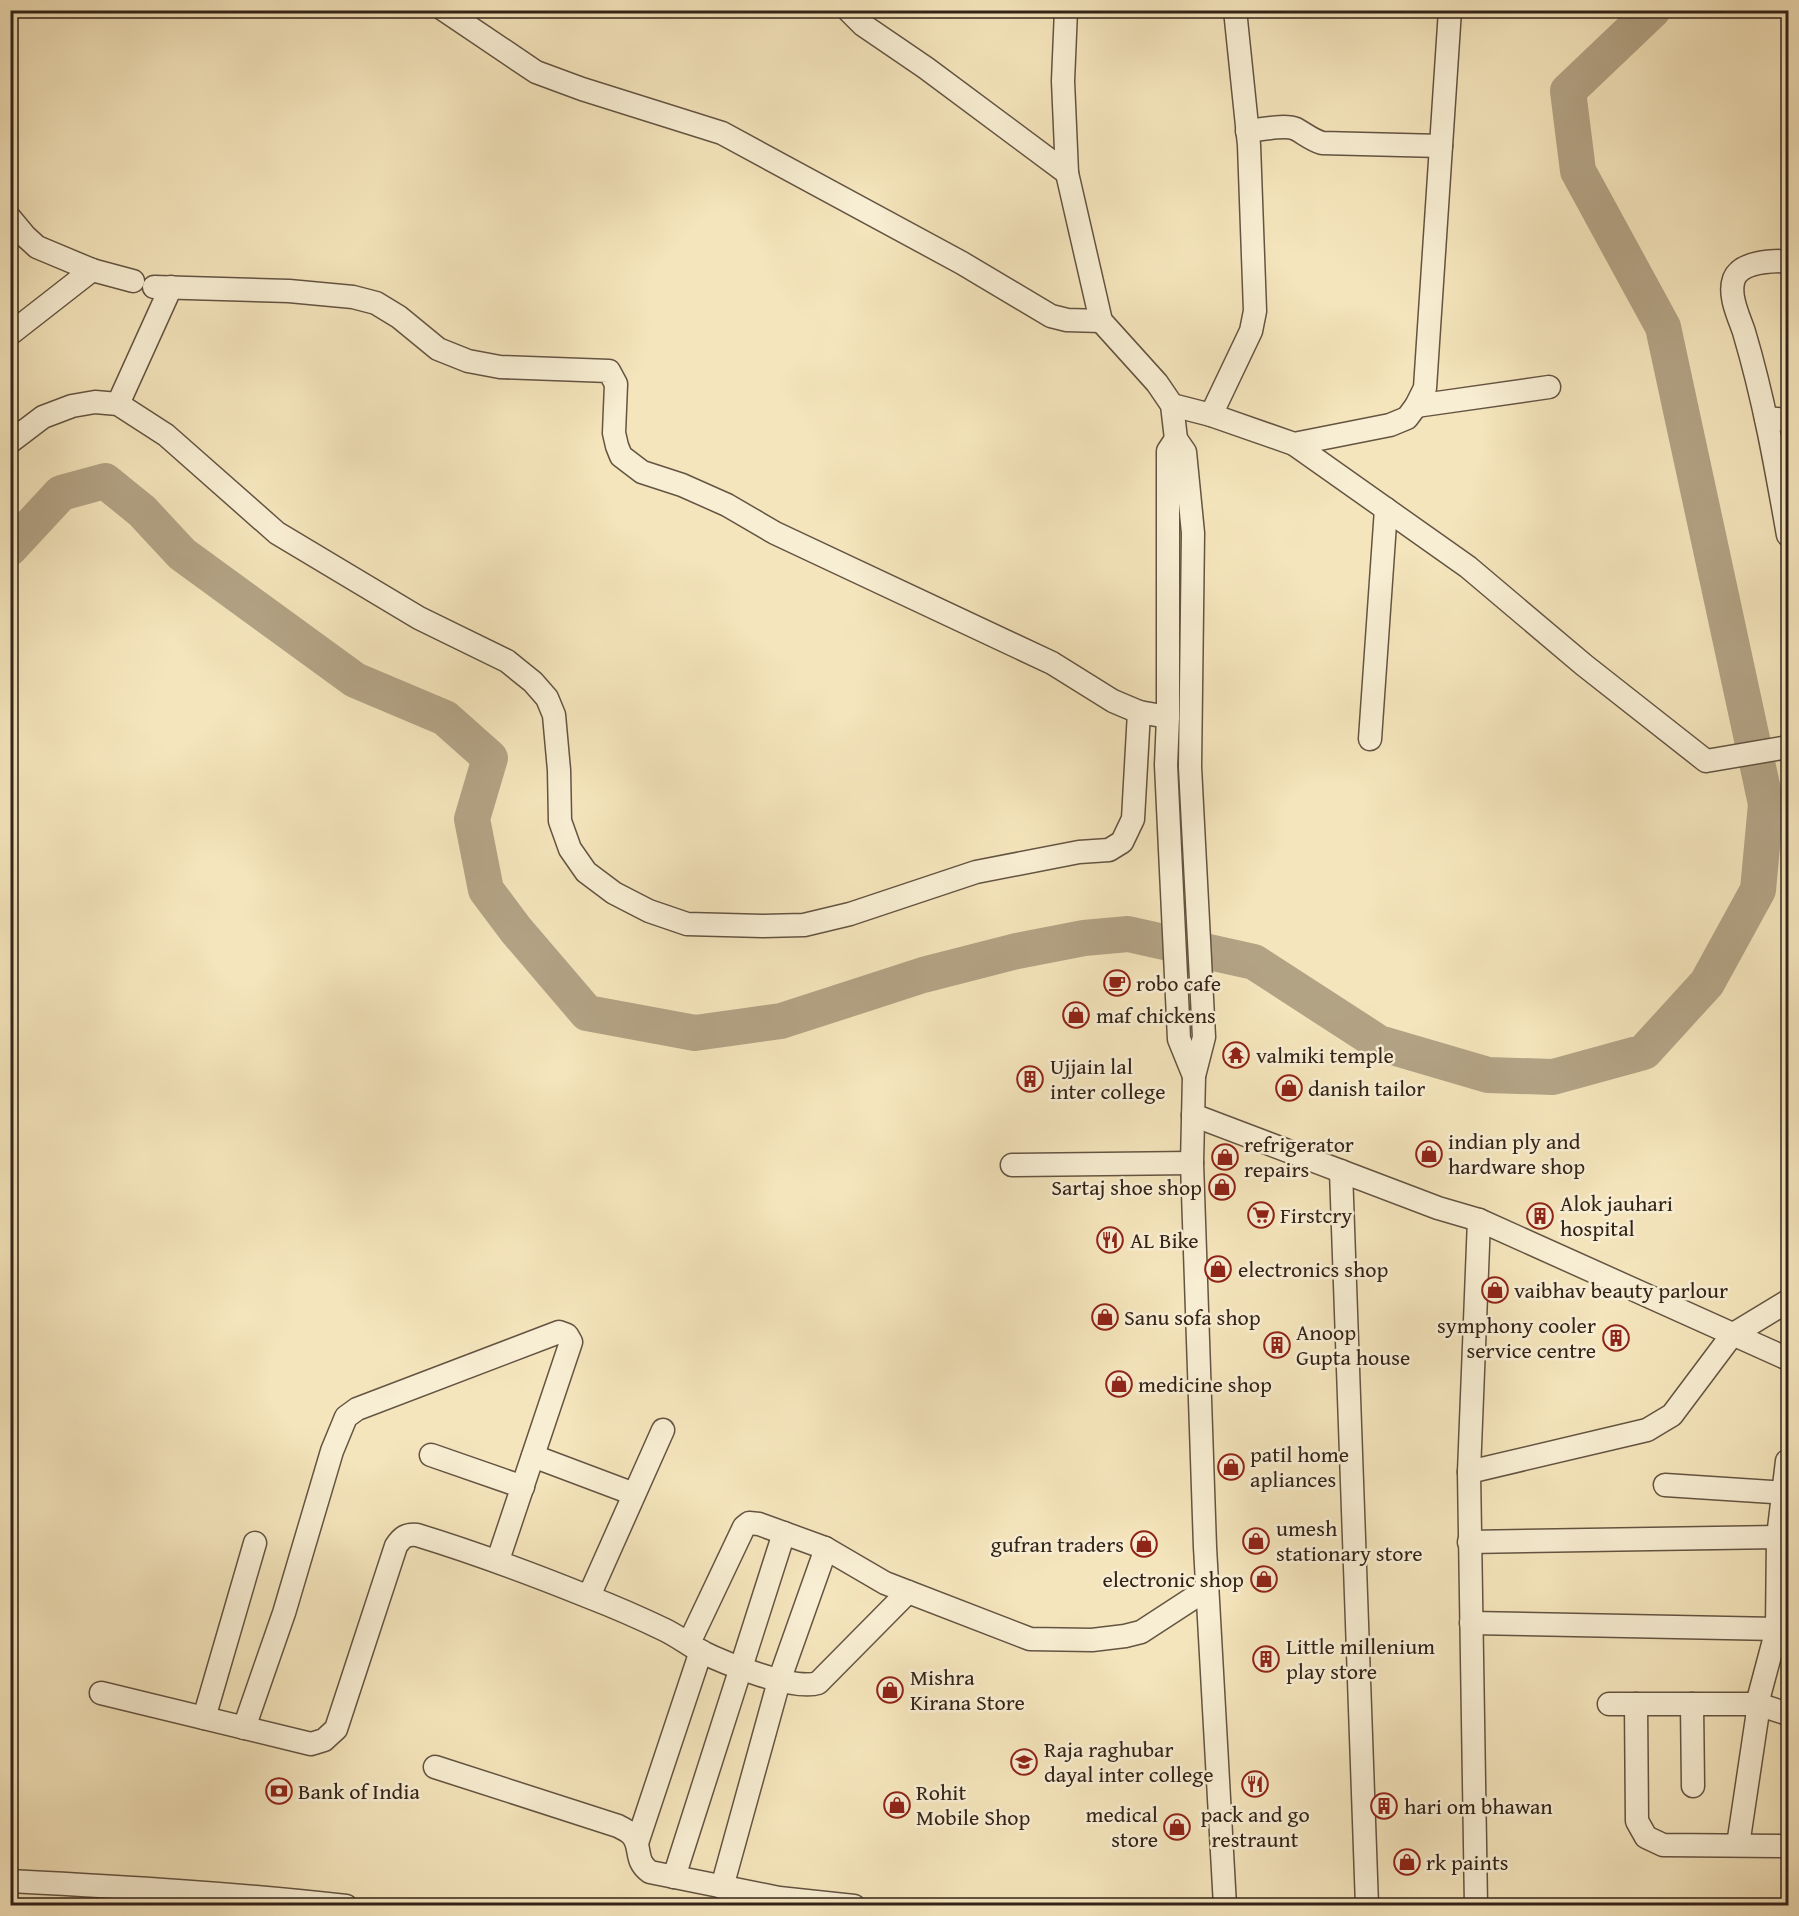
<svg xmlns="http://www.w3.org/2000/svg" width="1799" height="1916" viewBox="0 0 1799 1916" font-family="'Gentium Book Plus',serif">
  <rect width="100%" height="100%" fill="#f5e5bc"/>
  <filter id="stains"><feTurbulence type="fractalNoise" baseFrequency=".00333" numOctaves="4"/><feColorMatrix values="0 0 0 0 .2 0 0 0 0 .09 0 0 0 0 .02 0 0 0 .5 -.17"/></filter>
  <radialGradient id="worn" r=".72"><stop offset=".6" stop-color="#630" stop-opacity="0"/><stop offset="1" stop-color="#630" stop-opacity=".3"/></radialGradient>
  <g fill="none" stroke-linecap="round" stroke-linejoin="round">
    <path stroke="#b3a385" stroke-width="36" d="M10,548l51,-55 44,-12 37,30 40,43 173,126 90,38 45,40 -18,61 14,71 30,40 71,83 108,20 86,-12 142,-46 94,-24 67,-13 44,-4 126,28 125,81 109,32 65,2 91,-25 63,-69 51,-93 8,-86 -103,-477 -85,-156 -10,-80 85,-81"/>
    <g stroke="#645442" stroke-width="25">
      <g id="minor">
        <path d="M444,10l92,62 46,17 140,44 240,130 89,53 16,4 34,1"/>
        <path d="M848,10l15,15 63,43 141,105"/>
        <path d="M1066,10l-3,71 4,92 34,148 56,62 15,22 4,34 9,13 8,81 -3,234 14,270 -10,39 -2,87 13,384 20,359"/>
        <path d="M1247,131c13,-1 38,-7 49,-2 9,5 16,11 26,14l119,3"/>
        <path d="M10,218l15,18 12,11 55,23 41,11"/>
        <path d="M1788,261c-15,0 -47,0 -54,18 -6,16 5,38 10,53 20,67 32,135 44,203"/>
        <path d="M154,287l135,4 64,6 23,6 23,14 39,32 30,12 32,6 109,4 7,13 -2,49 3,13 4,10 21,16 40,13 45,20 48,28 277,130 61,38 26,11 29,5"/>
        <path d="M10,334l82,-64"/>
        <path d="M118,404l53,-117"/>
        <path d="M1172,405l39,10 83,29 96,-19 17,-7 9,-12 9,-18 25,-378"/>
        <path d="M1416,406l133,-19"/>
        <path d="M1211,415l40,-84 4,-20 -6,-166 -14,-135"/>
        <path d="M1766,418l22,2"/>
        <path d="M1176,439l-8,12v266l-2,48 13,274 15,37"/>
        <path d="M10,442l33,-25 29,-11 23,-4 23,2 48,31 111,98 142,85 88,43 26,21 14,16 7,17 5,55 1,51 10,28 16,23 28,21 35,18 38,13 76,2 41,-1 46,-11 126,-42 103,-20 30,-2 13,-8 11,-23 6,-107"/>
        <path d="M1294,444l174,123 116,98 122,96 82,-14"/>
        <path d="M1370,739l16,-230"/>
        <path d="M1193,1115l245,93 41,12 309,139"/>
        <path d="M1012,1165l180,-2"/>
        <path d="M1341,1171l26,735"/>
        <path d="M431,1455l92,32"/>
        <path d="M533,1456l101,38"/>
        <path d="M1469,1472l178,-42 25,-15 60,-80 56,-34"/>
        <path d="M1665,1485l123,8"/>
        <path d="M1469,1542l309,-5 10,3"/>
        <path d="M589,1596l74,-166"/>
        <path d="M1471,1623l306,6 11,3"/>
        <path d="M689,1643l55,-116 5,-4 10,1 66,24 60,35 145,56 62,1 33,-4 16,-4 66,-43"/>
        <path d="M101,1693l210,51 13,-4 12,-11 60,-183c6,-9 10,-12 21,-11 59,18 115,39 172,62 26,10 51,21 76,33 12,6 23,14 35,21 24,12 94,40 118,32l90,-91"/>
        <path d="M1609,1704h148l31,10"/>
        <path d="M1636,1704l1,117 9,16 17,8 125,1"/>
        <path d="M1692,1704l1,82"/>
        <path d="M204,1718l51,-175"/>
        <path d="M244,1728l40,-115 48,-162 14,-34 11,-8 202,-77 8,3 4,7 -73,218"/>
        <path d="M435,1767l183,59c4,2 10,5 13,8 12,12 2,26 19,38l129,26 75,8"/>
        <path d="M637,1843l64,-192"/>
        <path d="M1738,1845l19,-127v-14l20,-75 1,-92 9,-76"/>
        <path d="M674,1877l110,-344"/>
        <path d="M10,1881c112,6 224,12 336,25"/>
        <path d="M722,1887l57,-206 44,-124 2,-9"/>
        <path d="M1476,1906l-7,-434 10,-252"/>
      </g>
    </g>
    <use href="#minor" stroke="#f8eed3" stroke-width="22"/>
  </g>
  <defs>
    <g id="cafe-ring" transform="scale(1.35)"><circle r="9.5" fill="#f8eed3" stroke="#8f2418" stroke-width="1.5"/><path d="M-5.5-4.5H6V0H3Q3 3.5 0 3.5H-2.5Q-5.5 3.5-5.5 0ZM3-3.2v2h1.7v-2ZM-6 4.5H4V6H-6Z" fill="#8f2418"/></g>
    <g id="shop-ring" transform="scale(1.35)"><circle r="9.5" fill="#f8eed3" stroke="#8f2418" stroke-width="1.5"/><path d="M-5-2.5h2.3a2.7 3.5 0 0 1 5.4 0H5L5.5 6h-11ZM-1.5-2.5h3a1.5 2.3 0 0 0-3 0Z" fill="#8f2418"/></g>
    <g id="temple-ring" transform="scale(1.35)"><circle r="9.5" fill="#f8eed3" stroke="#8f2418" stroke-width="1.5"/><path d="M0-6L5-2H3V0L6.5 2.5H4V6H1.5V3h-3V6H-4V2.5H-6.5L-3 0V-2H-5Z" fill="#8f2418"/></g>
    <g id="building-ring" transform="scale(1.35)"><circle r="9.5" fill="#f8eed3" stroke="#8f2418" stroke-width="1.5"/><path d="M-4-6H4V6H1V3H-1V6H-4ZM-2.5-4.3h1.7v1.8h-1.7ZM.8-4.3h1.7v1.8H.8ZM-2.5-1h1.7V.8h-1.7ZM.8-1h1.7V.8H.8Z" fill="#8f2418"/></g>
    <g id="supermarket-ring" transform="scale(1.35)"><circle r="9.5" fill="#f8eed3" stroke="#8f2418" stroke-width="1.5"/><path d="M-6-5.5h2.5l.6 2H6L4.5 2H-2.5L-4.4-4H-6ZM-1.5 3.2a1.3 1.3 0 1 0 .1 0ZM3 3.2a1.3 1.3 0 1 0 .1 0Z" fill="#8f2418"/></g>
    <g id="restaurant-ring" transform="scale(1.35)"><circle r="9.5" fill="#f8eed3" stroke="#8f2418" stroke-width="1.5"/><path d="M-5-6h1v4h1v-4h1v4h1v-4h1v5L-1.5 .5V6h-2V.5L-5-1ZM5-6V6H3V1.5H1.5Q1.5-4 5-6Z" fill="#8f2418"/></g>
    <g id="university-ring" transform="scale(1.35)"><circle r="9.5" fill="#f8eed3" stroke="#8f2418" stroke-width="1.5"/><path d="M0-5L7-2L0 1L-7-2ZM-4 1L0 2.5L4 1V4Q0 6-4 4Z" fill="#8f2418"/></g>
    <g id="bank-ring" transform="scale(1.35)"><circle r="9.5" fill="#f8eed3" stroke="#8f2418" stroke-width="1.5"/><path d="M-6-4H6V4H-6ZM0-2.3a2.3 2.3 0 1 0 0 4.6a2.3 2.3 0 1 0 0-4.6Z" fill="#8f2418"/></g>
  </defs>
  <g fill-rule="evenodd">
    <use href="#cafe-ring" x="1117" y="983"/>
    <use href="#shop-ring" x="1076" y="1015"/>
    <use href="#temple-ring" x="1236" y="1055"/>
    <use href="#building-ring" x="1030" y="1079"/>
    <use href="#shop-ring" x="1289" y="1088"/>
    <use href="#shop-ring" x="1429" y="1154"/>
    <use href="#shop-ring" x="1225" y="1157"/>
    <use href="#shop-ring" x="1222" y="1187"/>
    <use href="#supermarket-ring" x="1261" y="1215"/>
    <use href="#building-ring" x="1540" y="1216"/>
    <use href="#restaurant-ring" x="1110" y="1240"/>
    <use href="#shop-ring" x="1218" y="1269"/>
    <use href="#shop-ring" x="1495" y="1290"/>
    <use href="#shop-ring" x="1105" y="1317"/>
    <use href="#building-ring" x="1616" y="1338"/>
    <use href="#building-ring" x="1277" y="1345"/>
    <use href="#shop-ring" x="1119" y="1384"/>
    <use href="#shop-ring" x="1231" y="1467"/>
    <use href="#shop-ring" x="1256" y="1541"/>
    <use href="#shop-ring" x="1144" y="1544"/>
    <use href="#shop-ring" x="1264" y="1579"/>
    <use href="#building-ring" x="1266" y="1659"/>
    <use href="#shop-ring" x="890" y="1690"/>
    <use href="#university-ring" x="1024" y="1762"/>
    <use href="#restaurant-ring" x="1255" y="1784"/>
    <use href="#bank-ring" x="279" y="1791"/>
    <use href="#shop-ring" x="897" y="1805"/>
    <use href="#building-ring" x="1384" y="1806"/>
    <use href="#shop-ring" x="1177" y="1827"/>
    <use href="#shop-ring" x="1407" y="1862"/>
  </g>
  <g text-anchor="middle" dominant-baseline="central" stroke-width="5" stroke-linejoin="round" paint-order="stroke">
    <g font-size="22" fill="#332319" stroke="#f8eed3" text-anchor="start">
      <text x="1136" y="983">robo cafe</text>
      <text x="1096" y="1015">maf chickens</text>
      <text x="1256" y="1055">valmiki temple</text>
      <text x="1050" y="1066">Ujjain lal<tspan x="1050" dy="25">inter college</tspan></text>
      <text x="1308" y="1088">danish tailor</text>
      <text x="1448" y="1141">indian ply and<tspan x="1448" dy="25">hardware shop</tspan></text>
      <text x="1244" y="1144">refrigerator<tspan x="1244" dy="25">repairs</tspan></text>
      <text x="1202" y="1187" text-anchor="end">Sartaj shoe shop</text>
      <text x="1560" y="1203">Alok jauhari<tspan x="1560" dy="25">hospital</tspan></text>
      <text x="1280" y="1215">Firstcry</text>
      <text x="1130" y="1240">AL Bike</text>
      <text x="1238" y="1269">electronics shop</text>
      <text x="1514" y="1290">vaibhav beauty parlour</text>
      <text x="1124" y="1317">Sanu sofa shop</text>
      <text x="1596" y="1325" text-anchor="end">symphony cooler<tspan x="1596" dy="25">service centre</tspan></text>
      <text x="1296" y="1332">Anoop<tspan x="1296" dy="25">Gupta house</tspan></text>
      <text x="1138" y="1384">medicine shop</text>
      <text x="1250" y="1454">patil home<tspan x="1250" dy="25">apliances</tspan></text>
      <text x="1276" y="1528">umesh<tspan x="1276" dy="25">stationary store</tspan></text>
      <text x="1124" y="1544" text-anchor="end">gufran traders</text>
      <text x="1244" y="1579" text-anchor="end">electronic shop</text>
      <text x="1286" y="1646">Little millenium<tspan x="1286" dy="25">play store</tspan></text>
      <text x="910" y="1677">Mishra<tspan x="910" dy="25">Kirana Store</tspan></text>
      <text x="1044" y="1749">Raja raghubar<tspan x="1044" dy="25">dayal inter college</tspan></text>
      <text x="298" y="1791">Bank of India</text>
      <text x="916" y="1792">Rohit<tspan x="916" dy="25">Mobile Shop</tspan></text>
      <text x="1404" y="1806">hari om bhawan</text>
      <text x="1158" y="1814" text-anchor="end">medical<tspan x="1158" dy="25">store</tspan></text>
      <text x="1255" y="1814" text-anchor="middle">pack and go<tspan x="1255" dy="25">restraunt</tspan></text>
      <text x="1426" y="1862">rk paints</text>
    </g>
  </g>
  <rect width="1799" height="1916" fill="none" stroke="#f5e5bc" stroke-width="36"/>
  <rect x="12" y="12" width="1775" height="1892" fill="none" stroke="#332319" stroke-width="3"/>
  <rect x="18" y="18" width="1763" height="1880" fill="none" stroke="#332319" stroke-width="1.5"/>
  <rect width="100%" height="100%" filter="url(#stains)"/>
  <rect width="100%" height="100%" fill="url(#worn)"/>
</svg>
